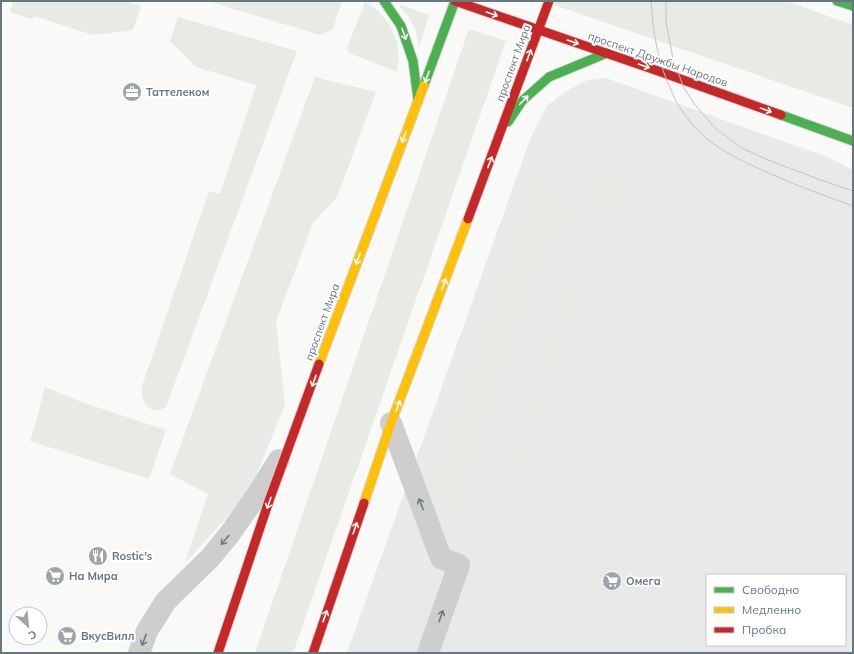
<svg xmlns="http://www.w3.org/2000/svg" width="854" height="654" viewBox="0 0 854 654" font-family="Mulish,sans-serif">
  <rect width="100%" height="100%" fill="#f9f9f8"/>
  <path fill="#e8e9e8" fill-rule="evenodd" d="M606,78l224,80 23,12v483h-506l185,-519 16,-29 17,-13 17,-10 13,-3zM707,575h138v70h-138z"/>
  <g fill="#e8ebe5">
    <path d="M13,1h113l15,5 -8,24 -40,5 -59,-19 -2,3 -22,-7z"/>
    <path d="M207,1h135l-9,28 -13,6z"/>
    <path d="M555,1h231l67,24v83l-299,-103z"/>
    <path d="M365,2l12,8 13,15 7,17 2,16 -2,14 -48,-19 -2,-5z"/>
    <path d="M398,4l31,11 -10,32 -3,-17 -7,-13z"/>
    <path d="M178,17l119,34 -131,356c-17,10 -26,-5 -24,-21l67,-195 11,3 36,-109 -60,-18 -26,-26z"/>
    <path d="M469,29l37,12 -213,612h-38z"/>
    <path d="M315,77l61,15 -39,105 -24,26 -37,99 9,83 -36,88 -64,70 23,-69 -38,-20z"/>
    <path d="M535,157l64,84 -38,-12 -103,295 -3,6 -5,1 -6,-2 -5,-6 -7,-43v-5z"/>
    <path d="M589,160l44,15 -17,55 -37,-46z"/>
    <path d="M580,273l12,2 -69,207 -11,-27 54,-170c4,-6 7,-9 14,-12z"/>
    <path d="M45,387l34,14 87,29 -17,49 -119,-38 5,-15z"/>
  </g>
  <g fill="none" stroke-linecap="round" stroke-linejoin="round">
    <g stroke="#d5d6d6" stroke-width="11">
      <g id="fast">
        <path d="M384,1l17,25 12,35 5,39"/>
        <path d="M837,1l16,5"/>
        <path d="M424,85l31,-84"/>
        <path d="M781,115l72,26"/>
        <path d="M508,122l14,-21 27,-24 58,-24"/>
      </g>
    </g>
    <g stroke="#d5d6d6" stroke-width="11">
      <g id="slow">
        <path d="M319,364l105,-279"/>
        <path d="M364,503l27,-80 77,-204"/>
      </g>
    </g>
    <g stroke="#d5d6d6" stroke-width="11">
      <g id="jam">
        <path d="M455,1l206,71 120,43"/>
        <path d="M468,219l81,-218"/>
        <path d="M218,653l52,-155 49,-134"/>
        <path d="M313,653l51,-150"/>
      </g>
    </g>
    <g stroke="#cececf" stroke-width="22">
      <path d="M391,423l50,135 18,7 -31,88"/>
      <path d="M139,653l8,-22 19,-30 44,-43 19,-23 28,-40 22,-35"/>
    </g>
    <use href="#fast" stroke="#4caf50" stroke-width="9"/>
    <use href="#slow" stroke="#ffc107" stroke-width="9"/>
    <use href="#jam" stroke="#c62828" stroke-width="9"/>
    <g stroke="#c3c4c6" stroke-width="1">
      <path d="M651,1c2,32 7,63 21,91 2,5 4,10 7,14 5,9 20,27 28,33 19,15 41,25 64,35 27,12 54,22 82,32"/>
      <path d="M666,1v21l7,37 11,29 11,17 21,24 26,19 26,12 50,19 35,12"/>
    </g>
  </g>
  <defs><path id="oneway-shaft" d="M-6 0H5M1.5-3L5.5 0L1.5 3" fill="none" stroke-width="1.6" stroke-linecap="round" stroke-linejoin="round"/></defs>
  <g stroke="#f6fbf6">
    <use href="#oneway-shaft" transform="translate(492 14) rotate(19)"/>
    <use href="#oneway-shaft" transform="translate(404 34) rotate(71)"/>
    <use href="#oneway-shaft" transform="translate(573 42) rotate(19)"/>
    <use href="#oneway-shaft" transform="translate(529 55) rotate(-70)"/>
    <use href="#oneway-shaft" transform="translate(644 66) rotate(19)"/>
    <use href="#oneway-shaft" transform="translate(427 77) rotate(111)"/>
    <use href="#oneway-shaft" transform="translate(524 100) rotate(-46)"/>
    <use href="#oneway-shaft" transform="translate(766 110) rotate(20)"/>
    <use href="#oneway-shaft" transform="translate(404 137) rotate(111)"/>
    <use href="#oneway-shaft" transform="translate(490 162) rotate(-69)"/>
    <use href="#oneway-shaft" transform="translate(358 259) rotate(111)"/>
    <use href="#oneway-shaft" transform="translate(444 284) rotate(-69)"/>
    <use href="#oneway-shaft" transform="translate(314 381) rotate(110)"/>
    <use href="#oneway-shaft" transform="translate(398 406) rotate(-69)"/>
    <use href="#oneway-shaft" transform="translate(269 503) rotate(109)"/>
    <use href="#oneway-shaft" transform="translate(355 528) rotate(-71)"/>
    <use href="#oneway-shaft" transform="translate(325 616) rotate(-71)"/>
  </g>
  <g stroke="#6a7c86">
    <use href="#oneway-shaft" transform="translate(421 504) rotate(-111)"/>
    <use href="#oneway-shaft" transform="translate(225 540) rotate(130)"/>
    <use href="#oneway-shaft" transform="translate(441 616) rotate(-71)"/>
    <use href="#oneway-shaft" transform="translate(144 640) rotate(110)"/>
  </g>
  <defs>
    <g id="office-disc" transform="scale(1)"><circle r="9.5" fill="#99a5ab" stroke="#fff"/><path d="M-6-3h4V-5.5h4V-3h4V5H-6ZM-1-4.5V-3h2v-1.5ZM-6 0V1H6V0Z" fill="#fff"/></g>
    <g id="restaurant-disc" transform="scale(1)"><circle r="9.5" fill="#99a5ab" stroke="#fff"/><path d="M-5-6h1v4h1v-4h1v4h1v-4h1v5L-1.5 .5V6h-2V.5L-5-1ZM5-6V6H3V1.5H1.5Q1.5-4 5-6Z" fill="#fff"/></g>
    <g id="supermarket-disc" transform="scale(1)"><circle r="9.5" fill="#99a5ab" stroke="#fff"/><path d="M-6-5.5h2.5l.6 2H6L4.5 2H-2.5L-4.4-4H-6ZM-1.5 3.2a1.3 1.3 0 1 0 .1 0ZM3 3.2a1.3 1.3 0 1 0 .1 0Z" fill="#fff"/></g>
  </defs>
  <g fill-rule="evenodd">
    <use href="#office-disc" x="132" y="92"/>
    <use href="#restaurant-disc" x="98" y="556"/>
    <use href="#supermarket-disc" x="55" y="576"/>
    <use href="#supermarket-disc" x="612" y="581"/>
    <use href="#supermarket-disc" x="67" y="636"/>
  </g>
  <g text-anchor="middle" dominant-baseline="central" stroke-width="4" stroke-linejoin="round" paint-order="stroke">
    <g font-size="11" fill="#657882" stroke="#fff">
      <text transform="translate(658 59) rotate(19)">проспект Дружбы Народов</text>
      <text transform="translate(513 63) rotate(-70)">проспект Мира</text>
      <text transform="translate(322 322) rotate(-70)">проспект Мира</text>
    </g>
    <g font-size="11" font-weight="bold" fill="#657882" stroke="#fff" text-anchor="start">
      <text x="146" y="92">Таттелеком</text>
      <text x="112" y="556">Rostic's</text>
      <text x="69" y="576">На Мира</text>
      <text x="626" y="581">Омега</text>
      <text x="81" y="636">ВкусВилл</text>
    </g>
  </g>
  <rect width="854" height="654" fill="none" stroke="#657882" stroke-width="4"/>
  <rect x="706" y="574" width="140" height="72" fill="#ffffff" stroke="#c1c9cd"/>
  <rect x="714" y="587" width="20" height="6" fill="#4caf50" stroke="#c1c9cd"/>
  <text x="742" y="594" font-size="12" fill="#657882">Свободно</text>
  <rect x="714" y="607" width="20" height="6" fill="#ffc107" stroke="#c1c9cd"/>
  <text x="742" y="614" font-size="12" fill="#657882">Медленно</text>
  <rect x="714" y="627" width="20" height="6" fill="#c62828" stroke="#c1c9cd"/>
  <text x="742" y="634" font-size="12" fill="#657882">Пробка</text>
  <g transform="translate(28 626) rotate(153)"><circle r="19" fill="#ffffff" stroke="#c1c9cd"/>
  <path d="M0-3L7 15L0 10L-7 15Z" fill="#99a5ab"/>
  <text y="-6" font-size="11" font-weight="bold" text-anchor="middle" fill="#657882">С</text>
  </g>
</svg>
